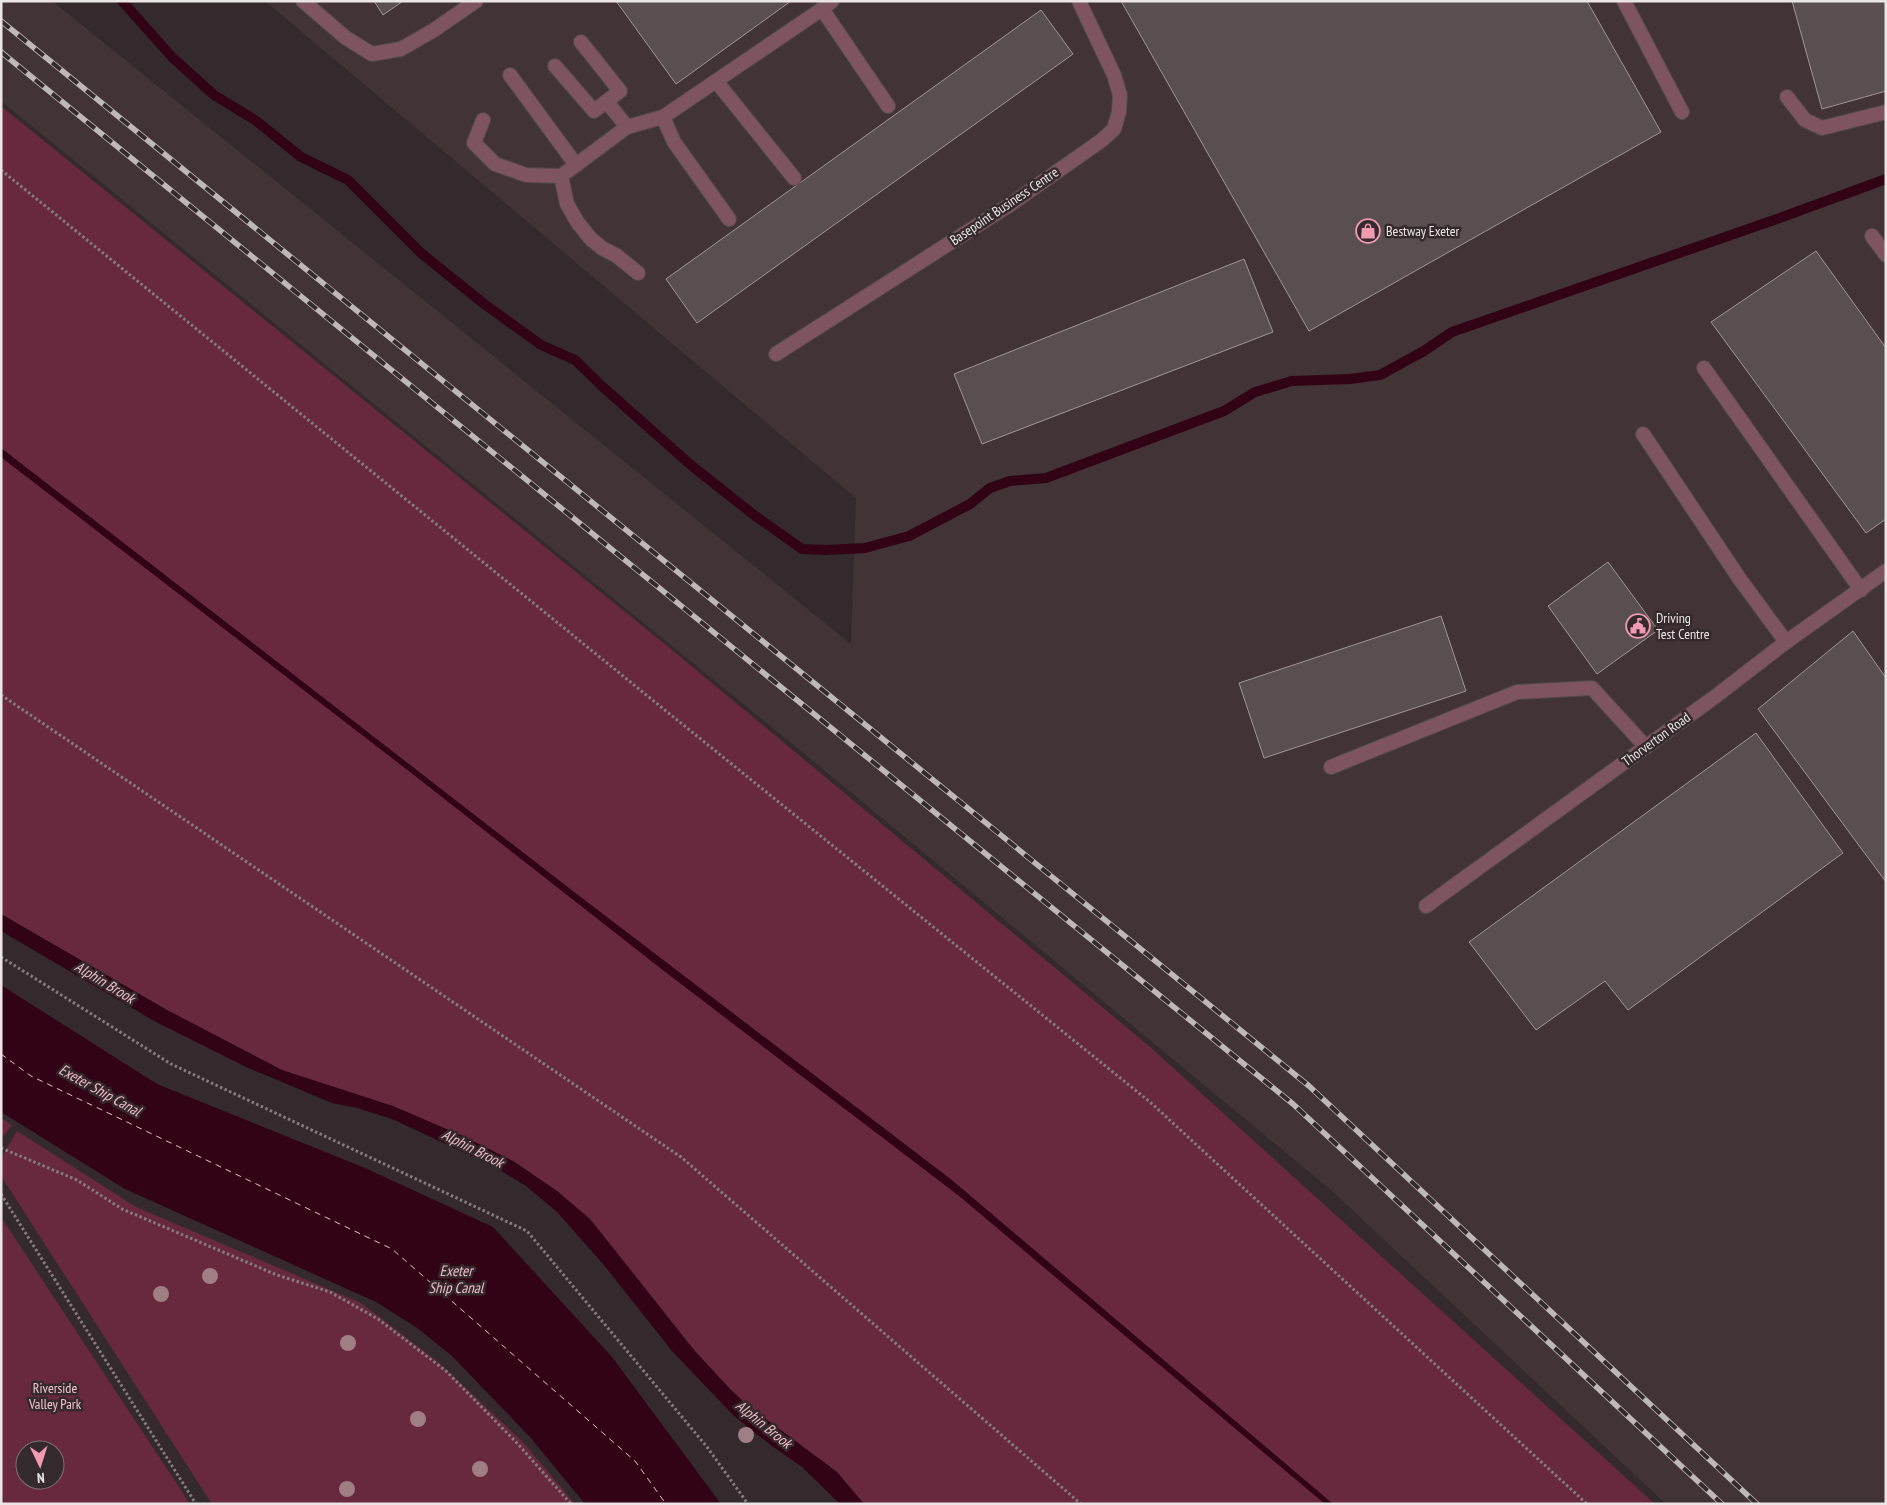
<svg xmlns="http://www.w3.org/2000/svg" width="1887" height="1505" viewBox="0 0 1887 1505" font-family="'PT Sans Narrow',sans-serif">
  <rect width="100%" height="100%" fill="#342a2d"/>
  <path fill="#423337" d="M1,1h51l799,643 5,-146 -591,-497h1621v1503h-220l-334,-313 -532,-441 -799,-649z"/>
  <g fill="#68293e" fill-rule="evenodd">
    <path d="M1,106l670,543 478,397 506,458h-322l-380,-323 -379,-289 -573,-444z"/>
    <path d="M1,457l413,318 254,199 290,221 367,309h-461l-27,-32 -90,-67 -17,-16 -36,-39 -104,-131 -33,-28 -44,-30 -191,-77 -40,-14 -115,-60 -166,-96z"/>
    <path d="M1,1118l11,7 -11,14z"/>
    <path d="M17,1131l119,76 225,96 77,59 85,80 52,62h-363l-211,-328v-18z"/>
    <path d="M1,1217l189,287h-189zM25,1450h30v30h-30z"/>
  </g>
  <g fill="#320315">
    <path d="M1,448l573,444 379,289 380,323h-8l-367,-309 -290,-221 -254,-199 -413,-318z"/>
    <path d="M1,914l166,96 115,60 111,36 70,30 50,25 44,30 33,28 104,131 36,39 17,16 90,67 27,32h-24l-38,-37 -30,-21 -38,-30 -62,-65 -69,-87 -46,-52 -31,-26 -31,-19 -103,-48 -35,-11 -25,-5 -86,-36 -90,-45 -155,-91z"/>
    <path d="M1,985l156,99 208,84 128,59 119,130 109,147h-136l-55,-67 -78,-81 -36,-29 -40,-25 -251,-113 -124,-77z"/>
  </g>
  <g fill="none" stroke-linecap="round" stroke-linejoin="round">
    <path stroke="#320315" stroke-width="10" d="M122,1l50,56 42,38 41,25 46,37 47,23 73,73 62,50 58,42 34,15 29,28 88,78 62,49 48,34 24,1 39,-2 44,-12 61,-32 20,-16 20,-7 36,-3 178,-67 31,-19 37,-11 58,-2 30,-4 44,-24 28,-19 325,-113 109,-40"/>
    <path stroke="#f0bbc8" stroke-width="1" stroke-dasharray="6 5" stroke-linecap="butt" d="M1,1054l30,22 361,173 243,212 31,43"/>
  </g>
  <g fill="#594f51" stroke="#a19598">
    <path d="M374,1h29l-20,14z"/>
    <path d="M616,1h175l-115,83z"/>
    <path d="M1121,1h466l74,131 -352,199z"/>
    <path d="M1792,1h94v90l-64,18z"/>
    <path d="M1041,10l32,44 -376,269 -31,-44z"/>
    <path d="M1816,251l70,97v171l-20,14 -155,-211z"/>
    <path d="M1244,259l29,73 -291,112 -28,-70z"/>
    <path d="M1608,562l50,68 -61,44 -49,-68z"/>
    <path d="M1441,616l25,75 -202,67 -25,-75z"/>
    <path d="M1853,631l33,47v204l-128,-173z"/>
    <path d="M1756,733l87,120 -215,157 -23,-29 -69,49 -67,-88z"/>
  </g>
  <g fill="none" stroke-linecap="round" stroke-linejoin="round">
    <g stroke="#51484b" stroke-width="16">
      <g id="service">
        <path d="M303,1l43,37 26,16 29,-5 33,-19 42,-29"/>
        <path d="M1624,1l58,111"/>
        <path d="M822,9l66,97"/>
        <path d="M555,66l39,45 26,-20 -39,-49"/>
        <path d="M510,75l66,90"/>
        <path d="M716,81l78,97"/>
        <path d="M1787,97l18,23 17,8 64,-16"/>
        <path d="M607,102l20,25"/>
        <path d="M663,117l11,25 55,77"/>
        <path d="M483,120l-9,23 21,21 31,11 35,1 66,-49 36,-10 159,-108 10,-8"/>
        <path d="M561,176l6,28 11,19 13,16 11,9 15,8 21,17"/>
        <path d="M1872,236l14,19"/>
        <path d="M776,354l235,-150 91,-64 12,-11 5,-17 1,-17 -6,-20 -35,-74"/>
        <path d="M1704,368l157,222"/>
        <path d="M1643,434l96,144 47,64"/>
        <path d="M1331,767l186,-75 75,-4 54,59"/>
      </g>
    </g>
    <g stroke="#51484b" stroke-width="16">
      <path id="minor" d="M1426,906l290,-210 70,-54 100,-71"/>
    </g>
    <g stroke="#847c7e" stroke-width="3" stroke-dasharray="2.5 2.5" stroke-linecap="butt">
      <path d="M1,170l665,541 484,391 437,402"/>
      <path d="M1,695l680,462 400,347"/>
      <path d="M1,957l170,107 356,167 180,216 41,57"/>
      <path d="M1,1148l76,32 45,29 155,66 53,17 48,27 68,52 70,71 55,62"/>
      <path d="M1,1194l195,310"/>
    </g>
    <use href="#service" stroke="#7d545f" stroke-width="14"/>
    <use href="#minor" stroke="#7d545f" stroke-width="14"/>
    <g stroke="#bfb8ba" stroke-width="5.5">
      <g id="rail">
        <path d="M1,21l1308,1065 448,418"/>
        <path d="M1,52l1292,1052 429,400"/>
      </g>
    </g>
    <use href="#rail" stroke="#342a2d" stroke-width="4" stroke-dasharray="11" stroke-linecap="butt"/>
  </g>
  <g fill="#9f7e86">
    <circle cx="210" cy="1276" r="8"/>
    <circle cx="161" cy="1294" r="8"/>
    <circle cx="348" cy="1343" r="8"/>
    <circle cx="418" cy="1419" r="8"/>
    <circle cx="746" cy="1435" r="8"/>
    <circle cx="480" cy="1469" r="8"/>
    <circle cx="347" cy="1489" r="8"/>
  </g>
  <defs>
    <g id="shop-ring" transform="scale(1.25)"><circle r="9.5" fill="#342a2d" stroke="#f19ab2" stroke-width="1.5"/><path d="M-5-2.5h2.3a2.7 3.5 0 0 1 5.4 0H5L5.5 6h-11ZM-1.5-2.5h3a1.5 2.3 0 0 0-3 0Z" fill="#f19ab2"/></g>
    <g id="civic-ring" transform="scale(1.25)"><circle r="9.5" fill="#342a2d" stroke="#f19ab2" stroke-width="1.5"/><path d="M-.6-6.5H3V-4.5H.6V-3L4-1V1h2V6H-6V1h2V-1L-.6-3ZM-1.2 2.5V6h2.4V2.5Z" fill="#f19ab2"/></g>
  </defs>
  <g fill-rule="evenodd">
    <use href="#shop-ring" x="1368" y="231"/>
    <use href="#civic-ring" x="1638" y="626"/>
  </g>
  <g text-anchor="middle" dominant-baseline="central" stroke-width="5" stroke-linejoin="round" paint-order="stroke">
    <g font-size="14" fill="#ebe5e6" stroke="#342a2d">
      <text transform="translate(1004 206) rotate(-34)">Basepoint Business Centre</text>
      <text transform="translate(1656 739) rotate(-36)">Thorverton Road</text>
    </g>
    <g font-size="14" fill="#ebe5e6" stroke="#342a2d" text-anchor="start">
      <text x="1386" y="231">Bestway Exeter</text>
      <text x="1656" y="618">Driving<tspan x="1656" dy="16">Test Centre</tspan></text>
    </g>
    <g font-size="14" fill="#f7c2cf" stroke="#342a2d">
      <text x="55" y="1388">Riverside<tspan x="55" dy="16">Valley Park</tspan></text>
    </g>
    <g font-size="15" font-style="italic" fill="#f0bbc8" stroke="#342a2d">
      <text transform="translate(105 982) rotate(31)">Alphin Brook</text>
      <text transform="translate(100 1090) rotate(29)">Exeter Ship Canal</text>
      <text transform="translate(473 1148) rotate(27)">Alphin Brook</text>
      <text x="456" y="1270">Exeter<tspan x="456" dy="17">Ship Canal</tspan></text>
      <text transform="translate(764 1424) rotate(39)">Alphin Brook</text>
    </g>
  </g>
  <rect width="1887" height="1505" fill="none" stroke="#ebe5e6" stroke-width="5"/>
  <g transform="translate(40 1465) rotate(176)"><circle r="24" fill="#342a2d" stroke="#7d7577"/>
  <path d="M0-4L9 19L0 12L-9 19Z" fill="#f19ab2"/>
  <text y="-8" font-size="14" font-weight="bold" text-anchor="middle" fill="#ebe5e6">N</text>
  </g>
</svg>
